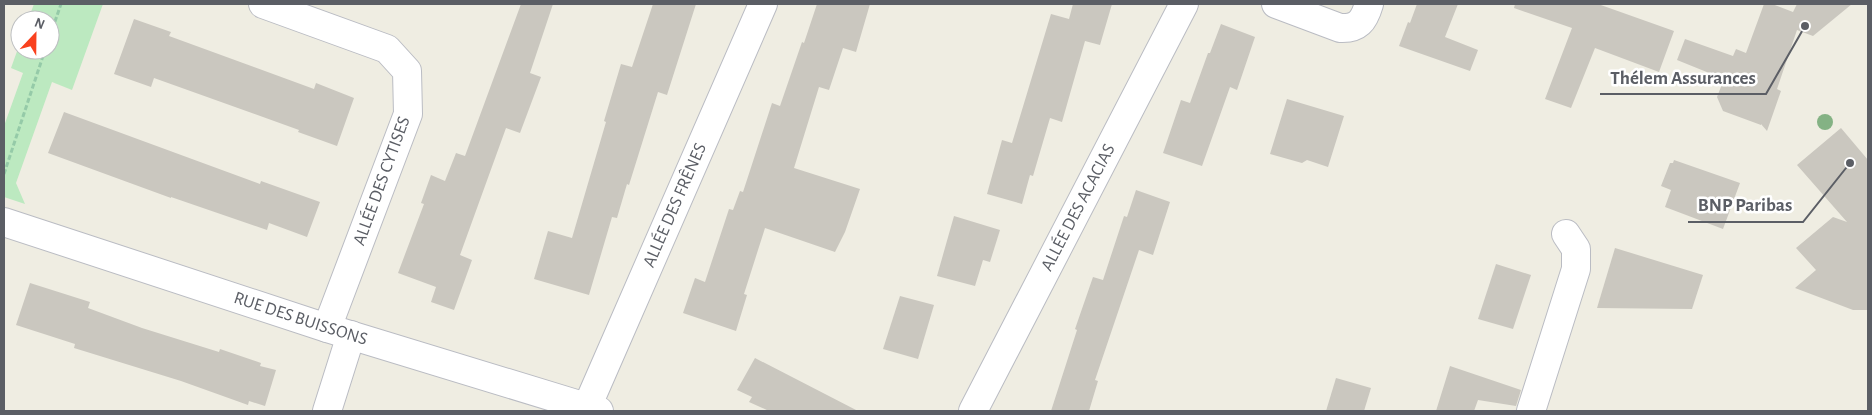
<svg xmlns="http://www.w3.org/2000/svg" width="1872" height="415" viewBox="0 0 1872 415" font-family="'Alegreya Sans',sans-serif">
  <rect width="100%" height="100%" fill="#efede2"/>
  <path fill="#bce9c0" d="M34,4h69l-31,86 -20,-8 -36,101 9,21 -21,-7v-71l19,-53 -12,-5 9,-25v7h30v-30h-22z"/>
  <g fill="#cac7bf">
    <path d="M521,4h32l-23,69 11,4 -21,56 -14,-5 -46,127 12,5 -18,50 -23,-8 5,-15 -38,-14 26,-69 -3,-1 10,-28 14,6 11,-28 9,3z"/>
    <path d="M653,4h43l-29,91 -9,-3 -29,93 -2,-1 -10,34 -5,-1 -23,78 -55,-16 14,-48 24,7 34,-116 -2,-1 17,-57 11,3z"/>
    <path d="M817,4h53l-14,48 -13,-4 -14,42 -10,-3 -25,81 66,21 -15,43 -10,20 -70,-24 -21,66 3,1 -11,36 -53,-18 12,-35 10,4 24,-73 4,1 7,-19 3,1 29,-89 8,3 22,-64 2,1z"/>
    <path d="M1073,4h39l-12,41 -15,-4 -23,81 -12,-4 -17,58 -3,-1 -8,29 -35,-10 15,-54 10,3 39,-129 18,5z"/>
    <path d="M1417,4h41l-13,33 33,13 -8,21 -71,-25 9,-24 2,1z"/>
    <path d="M1515,4h83l76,27 -15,41 -64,-24 -24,60 -26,-9 27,-71 -58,-20z"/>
    <path d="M1764,4h8l21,8 4,-8h55l-39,32 -16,-6 -20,59 4,2 -14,40 -6,-7v1l-38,-14 -6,-14 7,-18 -47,-19 8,-21 48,17 3,-7 10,4z"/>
    <path d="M134,19l37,13 -2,4 145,53 2,-6 38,15 -17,48 -39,-14 1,-2 -145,-52 -3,9 -37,-13z"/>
    <path d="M1221,24l34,13 -18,53 -7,-3 -28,79 -39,-13 18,-53 9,3 18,-50h2z"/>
    <path d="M1287,99l57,17 -16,51 -21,-7 -5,3 -32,-9z"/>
    <path d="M64,112l196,72 1,-3 59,21 -13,35 -38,-14 -2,7 -96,-33v1l-123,-45z"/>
    <path d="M1841,128l27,32v150h-15l-58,-22 21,-18 -20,-22 37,-31 14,5 -50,-57z"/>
    <path d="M1674,160l66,23 -17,46 -58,-22 6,-17 -10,-4 9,-23h3z"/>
    <path d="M1136,190l34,12 -17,53 -14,-5 -44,130 3,1 -9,30h-38l26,-81 -2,-1 18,-52 10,3 21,-64 3,1z"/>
    <path d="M954,216l46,14 -10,32 -7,-2 -8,26 -38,-10z"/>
    <path d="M1615,248l88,27 -11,34 -95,-1z"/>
    <path d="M1496,264l35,11 -18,54 -35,-10z"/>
    <path d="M30,283l60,19 -2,6 54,20 77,24 1,-3 41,14 -1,3 16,4 -11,36 -16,-5 -1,4 -67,-24 -107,-33 1,-4 -59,-19z"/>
    <path d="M900,296l34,9 -16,54 -35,-10z"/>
    <path d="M755,358l103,53h-89l-20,-9 3,-5 -15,-7z"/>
    <path d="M1450,366l71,24 -5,16 -38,-6 -4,11h-38z"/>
    <path d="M1336,378l35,10 -7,23h-38z"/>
  </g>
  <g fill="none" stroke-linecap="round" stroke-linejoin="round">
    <g stroke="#babcc3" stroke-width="30">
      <g id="street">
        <path d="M263,4l124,45 20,22 1,43 -81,214"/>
        <path d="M1276,4l64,24c18,1 24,-7 29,-24"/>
        <path id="s1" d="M4,222l323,106 272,83"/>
        <path id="s2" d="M587,407l176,-403"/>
        <path d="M327,411l24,-76"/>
        <path id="s3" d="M973,411l211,-407"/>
        <path d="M1531,411l45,-142v-20l-10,-15"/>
      </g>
    </g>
    <g stroke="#95caa8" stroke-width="3" stroke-dasharray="5 2.5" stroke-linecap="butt">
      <path d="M50,36l11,-32"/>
      <path d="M4,174l41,-124"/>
    </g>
    <use href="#street" stroke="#fff" stroke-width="28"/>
  </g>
  <circle fill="#84b284" cx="1825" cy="122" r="8"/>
  <g text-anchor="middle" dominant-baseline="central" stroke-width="5" stroke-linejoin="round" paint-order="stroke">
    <g font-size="18" fill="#5b5e65" stroke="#fff">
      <text transform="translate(382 181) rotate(-70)">ALLÉE DES CYTISES</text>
      <text stroke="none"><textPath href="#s2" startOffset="220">ALLÉE DES FRÊNES</textPath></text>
      <text stroke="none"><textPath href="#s3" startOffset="229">ALLÉE DES ACACIAS</textPath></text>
      <text stroke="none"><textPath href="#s1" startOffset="312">RUE DES BUISSONS</textPath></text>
    </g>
  </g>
  <path fill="none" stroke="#5b5e65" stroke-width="2" d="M1805 26L1766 94H1600M1850 163L1803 222H1688"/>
  <g fill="#5b5e65" stroke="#fff" stroke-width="2">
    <circle cx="1805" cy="26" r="5"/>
    <circle cx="1850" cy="163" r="5"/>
  </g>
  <g font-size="19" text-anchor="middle" font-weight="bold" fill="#5b5e65" stroke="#fff" stroke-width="5" stroke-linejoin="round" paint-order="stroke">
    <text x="1683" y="84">Thélem Assurances</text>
    <text x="1745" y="211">BNP Paribas</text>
  </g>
  <rect width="1872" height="415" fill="none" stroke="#5b5e65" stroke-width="10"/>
  <g transform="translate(35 35) rotate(22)"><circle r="24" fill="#ffffff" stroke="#bdbfc1"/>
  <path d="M0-4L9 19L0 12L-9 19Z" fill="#f9411e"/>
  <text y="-8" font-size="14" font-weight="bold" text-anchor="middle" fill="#5b5e65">N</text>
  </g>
</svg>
